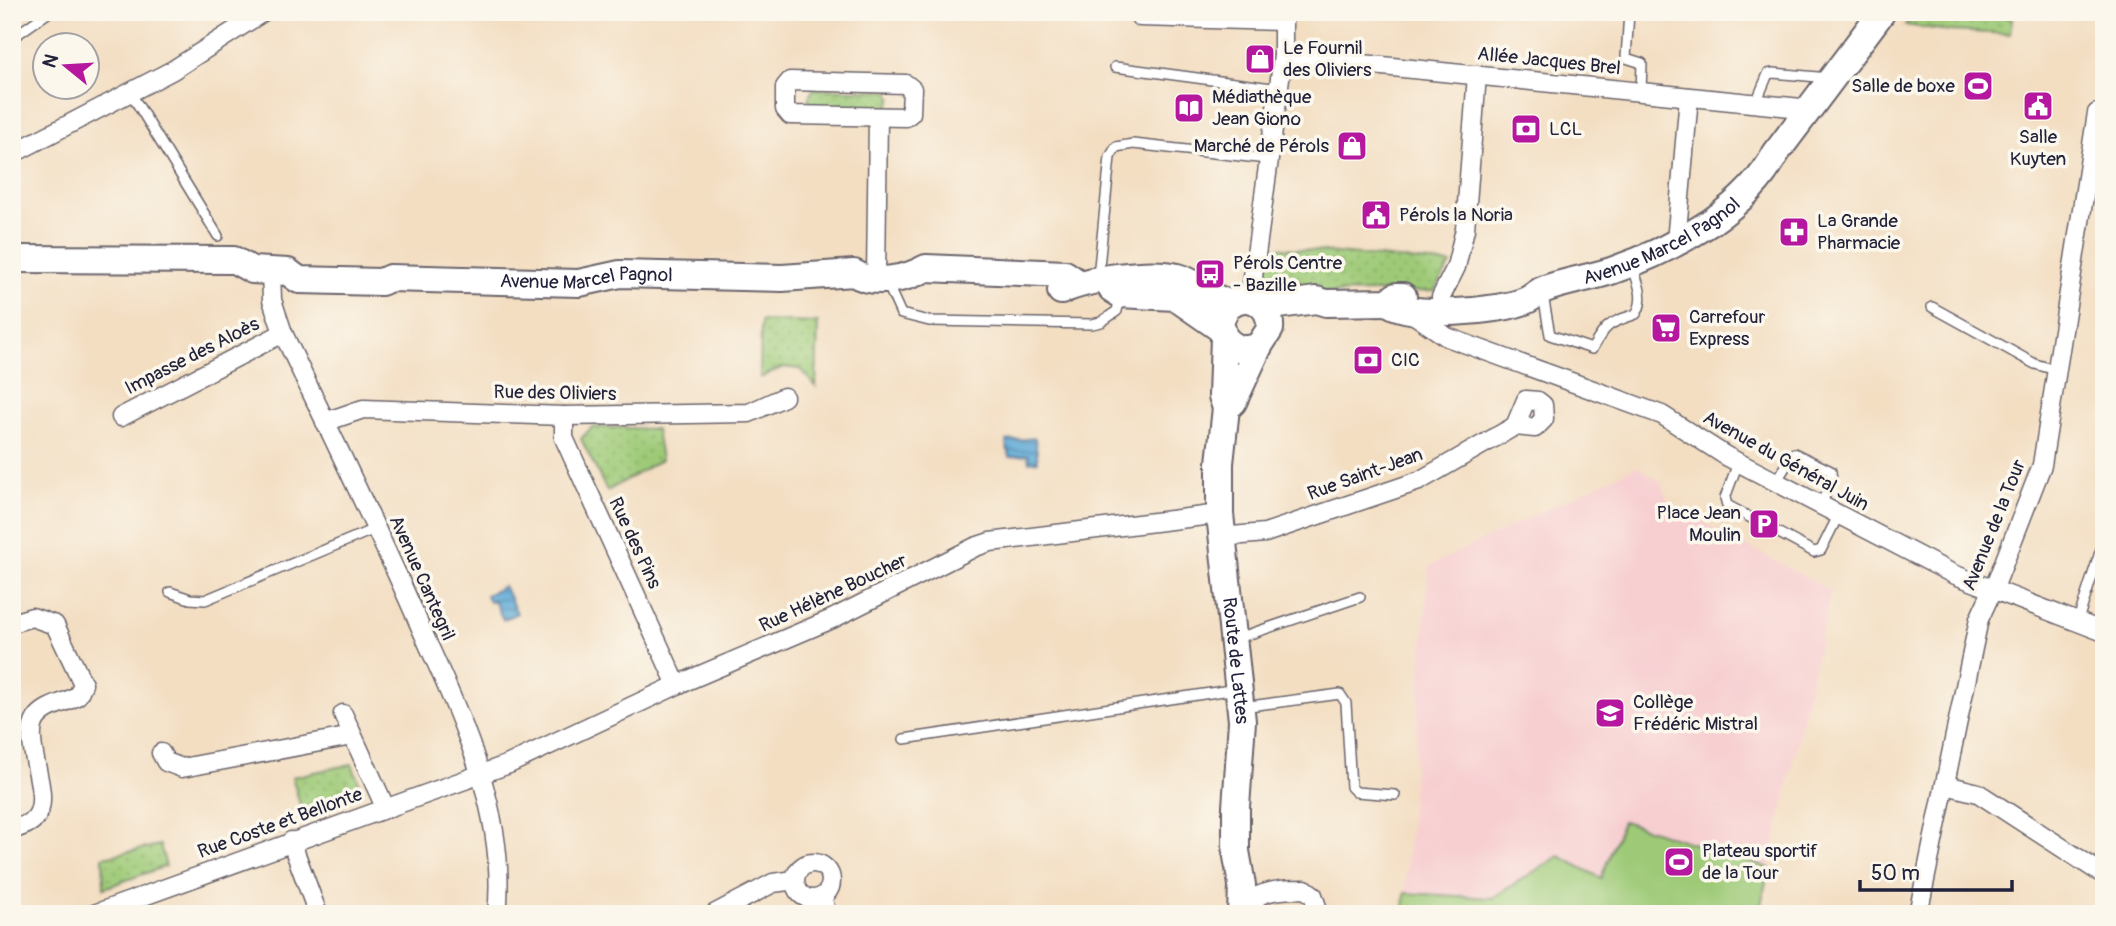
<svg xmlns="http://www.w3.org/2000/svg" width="2116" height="926" viewBox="0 0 2116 926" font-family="Pangolin,sans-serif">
  <defs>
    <pattern id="grass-dots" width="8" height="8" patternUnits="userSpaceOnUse" patternTransform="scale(1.75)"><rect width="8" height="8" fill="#9eca77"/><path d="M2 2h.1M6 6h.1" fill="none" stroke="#88ad68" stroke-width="1.8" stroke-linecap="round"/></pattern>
    <pattern id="water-rules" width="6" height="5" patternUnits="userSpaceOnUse" patternTransform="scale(1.75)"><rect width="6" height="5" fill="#5faad7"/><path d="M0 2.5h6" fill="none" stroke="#4e8ab0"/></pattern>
  </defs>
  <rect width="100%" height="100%" fill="#fbf7ec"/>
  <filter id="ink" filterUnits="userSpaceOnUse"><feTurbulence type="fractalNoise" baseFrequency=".0143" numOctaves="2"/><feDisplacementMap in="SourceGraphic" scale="14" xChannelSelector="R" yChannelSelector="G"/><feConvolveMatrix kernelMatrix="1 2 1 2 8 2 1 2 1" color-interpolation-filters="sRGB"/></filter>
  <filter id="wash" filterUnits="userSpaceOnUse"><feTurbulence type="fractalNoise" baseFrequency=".00686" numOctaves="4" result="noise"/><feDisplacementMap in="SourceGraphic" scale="28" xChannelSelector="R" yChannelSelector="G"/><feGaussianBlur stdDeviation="1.57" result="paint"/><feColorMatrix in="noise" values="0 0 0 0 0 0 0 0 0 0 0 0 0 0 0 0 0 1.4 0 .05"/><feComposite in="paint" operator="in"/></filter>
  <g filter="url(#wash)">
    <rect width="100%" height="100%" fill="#f3dec2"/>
    <path fill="#f7cfd1" d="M1637,466l23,15 9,23 162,87 -62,277 -146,-47 -22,57 -96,14 -13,6 -87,-5 24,-327z"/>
    <g fill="url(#grass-dots)" stroke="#607659" stroke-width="2">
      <path d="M1915,12h78l19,7 -2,15 -61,-3 -44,-6z"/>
      <path d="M813,89l76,2 3,7 -4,10 -75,1 -5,-10z"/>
      <path d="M1265,247h10l176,17 -17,27 -169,3 -3,-23z"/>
      <path d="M761,321l57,2 -2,64 -16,-18 -17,-2 -23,11z"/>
      <path d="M592,427l64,2 5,31 -54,31 -26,-52z"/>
      <path d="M352,764l10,26 -59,25 -11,-38z"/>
      <path d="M160,845l6,21 -62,22 -1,-31z"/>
    </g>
    <path fill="#9eca77" stroke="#607659" stroke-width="2" d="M1623,821l146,47 -10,46h-355l1,-21 87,5 67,-42 42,22z"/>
    <g fill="url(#water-rules)" stroke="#406689" stroke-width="2">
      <path d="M1035,438l3,23 -9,1 -1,-7 -19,2 -3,-16z"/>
      <path d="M504,586l13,27 -14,7 -9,-20 -5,2 -3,-7z"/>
    </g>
  </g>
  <g filter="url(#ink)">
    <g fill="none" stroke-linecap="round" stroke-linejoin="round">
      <g stroke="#6b646a" stroke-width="12">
        <g id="lane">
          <path d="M1629,12l-3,46 16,5 -1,28"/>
          <path d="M12,38l37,-26"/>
          <path d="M1115,67l164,22"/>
          <path d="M130,92l88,144"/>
          <path d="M1755,105l13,-31 5,-1 56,5"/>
          <path d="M1098,277l12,-120 6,-10 17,-3 134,15"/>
          <path d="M887,283l14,31 28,7 163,3 9,-2 16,-11 3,-14"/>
          <path d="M1543,295l7,40 42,14c14,-25 17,-26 44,-35 10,-15 2,-32 -4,-48"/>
          <path d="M1932,307l103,57 21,6"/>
          <path d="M1738,463l-13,35 2,7 87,47 7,-2 17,-34"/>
          <path d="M1776,482l18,-29 37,18 1,10 -12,25"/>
          <path d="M170,592l20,7 15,1 172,-72"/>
          <path d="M2077,623l27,-83"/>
          <path d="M1235,639l125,-42"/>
          <path d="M1242,707l98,-13 6,9 5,84 5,5 39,3"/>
          <path d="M904,739l333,-50"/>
        </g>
      </g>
      <g stroke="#6b646a" stroke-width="21">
        <g id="street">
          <path d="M1140,17l143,4"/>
          <path d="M1283,56l528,53"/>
          <path d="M790,81l116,3 6,5 -1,24 -5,4 -116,-2 -5,-6v-22z"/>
          <path d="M12,154l161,-84 90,-58"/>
          <path d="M1676,242l13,-145"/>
          <path d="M271,271l1,29 11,33c46,97 94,194 137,293 40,90 88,186 77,288"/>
          <path d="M876,278l2,-161"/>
          <path d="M1441,297l15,-30 9,-38 12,-154"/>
          <path d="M1250,299l33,-243v-44"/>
          <path d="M1410,312l37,25 215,78 64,41 227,118 151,58"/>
          <path d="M564,416v22l113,247"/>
          <path d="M121,417l162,-84"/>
          <path d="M325,422l38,-13 201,7 185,-3 35,-16"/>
          <path d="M1221,537l44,-4 154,-52 96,-55 20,2 9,-9 -1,-14 -5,-4 -12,-1 -11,26"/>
          <path d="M12,623l20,-6 23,8 28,59 -5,11c-12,9 -33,10 -42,24 -15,24 17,75 0,98 -5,7 -16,10 -24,13"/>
          <path d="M343,714l42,93"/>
          <path d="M161,753l5,9 16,6 170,-32"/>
          <path d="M1946,785l32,8 126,82"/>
          <path d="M291,841l27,73"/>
          <circle cx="813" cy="881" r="18"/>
          <path d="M822,897l5,17"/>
          <path d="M1243,904c21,-14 37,-15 62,-15l8,6 4,12 -6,7"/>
          <path d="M1243,904l21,10"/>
          <path d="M94,914l415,-150 168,-79 155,-66 143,-72 15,-5 230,-28"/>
          <path d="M714,914l59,-31 22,-3"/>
          <path d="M1918,914l61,-295 19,-41 44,-113 55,-352h7"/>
        </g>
      </g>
      <g stroke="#6b646a" stroke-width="30">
        <g id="secondary">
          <path id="s1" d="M12,259l222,1 18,10 36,2 11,8 82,2 9,-4 189,5 41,-9 162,4 72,-5c19,13 53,6 72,-5l139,6 12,8"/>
          <path d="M1112,289l8,5 55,3 46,32"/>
          <path d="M1061,291c24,-12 89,-21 117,-14 19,5 32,23 53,26"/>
          <path id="s2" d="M1388,302c20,17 114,10 139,-2 7,-3 11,-9 18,-11 21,-8 45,-11 66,-18 35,-12 70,-29 100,-49 26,-18 51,-42 65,-69l106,-141"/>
          <path d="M1264,307l52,-7 10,3 62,-1 8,-6h7"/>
          <path id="s3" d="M1224,337c10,12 21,15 35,9l11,-17c2,-26 -24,-40 -44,-21l-6,14 4,15 -2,59 4,12 -6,55v51l22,207 -6,86v44l6,34 -1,29"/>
          <path d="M1226,408l7,-6 26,-56"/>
        </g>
      </g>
      <use href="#lane" stroke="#fff" stroke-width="9"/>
      <use href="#street" stroke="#fff" stroke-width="18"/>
      <use href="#secondary" stroke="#fff" stroke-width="26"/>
    </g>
  </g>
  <defs>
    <g id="shop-square" transform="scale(1.575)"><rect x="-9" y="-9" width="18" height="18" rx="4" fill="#b5179e" stroke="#fbf7ec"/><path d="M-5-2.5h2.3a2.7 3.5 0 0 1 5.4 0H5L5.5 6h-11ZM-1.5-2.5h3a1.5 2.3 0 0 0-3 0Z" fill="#fff"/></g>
    <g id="stadium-square" transform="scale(1.575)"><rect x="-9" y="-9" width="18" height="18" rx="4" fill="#b5179e" stroke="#fbf7ec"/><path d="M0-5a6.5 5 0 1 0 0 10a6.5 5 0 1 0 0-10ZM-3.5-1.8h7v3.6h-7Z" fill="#fff"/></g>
    <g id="civic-square" transform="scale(1.575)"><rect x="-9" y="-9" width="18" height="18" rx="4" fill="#b5179e" stroke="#fbf7ec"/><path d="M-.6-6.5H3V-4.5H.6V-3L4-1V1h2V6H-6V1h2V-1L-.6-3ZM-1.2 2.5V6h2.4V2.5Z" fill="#fff"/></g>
    <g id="library-square" transform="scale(1.575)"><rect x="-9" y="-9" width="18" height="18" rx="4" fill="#b5179e" stroke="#fbf7ec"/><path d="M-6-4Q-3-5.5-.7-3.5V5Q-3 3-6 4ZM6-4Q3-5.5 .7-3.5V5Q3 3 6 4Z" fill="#fff"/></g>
    <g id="bank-square" transform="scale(1.575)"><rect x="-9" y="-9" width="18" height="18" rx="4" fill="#b5179e" stroke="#fbf7ec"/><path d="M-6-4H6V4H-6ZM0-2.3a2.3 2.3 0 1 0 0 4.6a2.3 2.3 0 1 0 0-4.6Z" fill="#fff"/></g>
    <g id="pharmacy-square" transform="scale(1.575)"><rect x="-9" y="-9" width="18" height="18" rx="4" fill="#b5179e" stroke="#fbf7ec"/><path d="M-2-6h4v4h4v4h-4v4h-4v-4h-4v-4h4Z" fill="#fff"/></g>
    <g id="bus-square" transform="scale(1.575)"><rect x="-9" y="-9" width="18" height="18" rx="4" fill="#b5179e" stroke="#fbf7ec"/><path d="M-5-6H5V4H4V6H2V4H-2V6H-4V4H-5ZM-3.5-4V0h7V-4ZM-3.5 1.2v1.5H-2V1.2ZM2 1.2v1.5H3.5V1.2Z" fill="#fff"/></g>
    <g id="supermarket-square" transform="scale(1.575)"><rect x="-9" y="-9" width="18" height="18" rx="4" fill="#b5179e" stroke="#fbf7ec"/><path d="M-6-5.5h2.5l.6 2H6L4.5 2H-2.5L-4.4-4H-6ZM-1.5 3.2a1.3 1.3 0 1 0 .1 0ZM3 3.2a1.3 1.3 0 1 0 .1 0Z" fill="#fff"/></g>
    <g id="parking-square" transform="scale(1.575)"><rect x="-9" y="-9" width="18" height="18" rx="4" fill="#b5179e" stroke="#fbf7ec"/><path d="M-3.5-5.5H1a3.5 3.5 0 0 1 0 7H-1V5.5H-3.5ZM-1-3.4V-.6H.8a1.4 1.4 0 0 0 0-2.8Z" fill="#fff"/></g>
    <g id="school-square" transform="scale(1.575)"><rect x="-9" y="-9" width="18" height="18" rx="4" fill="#b5179e" stroke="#fbf7ec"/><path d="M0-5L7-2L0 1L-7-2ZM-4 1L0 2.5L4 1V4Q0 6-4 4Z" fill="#fff"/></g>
  </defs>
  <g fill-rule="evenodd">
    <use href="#shop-square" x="1260" y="59"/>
    <use href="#stadium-square" x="1978" y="86"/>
    <use href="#civic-square" x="2038" y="106"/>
    <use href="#library-square" x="1189" y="108"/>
    <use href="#bank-square" x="1526" y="129"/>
    <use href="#shop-square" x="1352" y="146"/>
    <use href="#civic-square" x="1376" y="215"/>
    <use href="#pharmacy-square" x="1794" y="232"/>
    <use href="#bus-square" x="1210" y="274"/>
    <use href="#supermarket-square" x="1666" y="328"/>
    <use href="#bank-square" x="1368" y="360"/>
    <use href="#parking-square" x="1764" y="524"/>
    <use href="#school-square" x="1610" y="713"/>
    <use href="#stadium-square" x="1679" y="862"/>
  </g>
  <g text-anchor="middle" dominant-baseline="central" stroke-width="7" stroke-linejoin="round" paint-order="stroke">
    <g font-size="19" fill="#22223b" stroke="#fbf7ec" text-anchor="start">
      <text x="1283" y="48">Le Fournil<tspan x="1283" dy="22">des Oliviers</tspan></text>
      <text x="1955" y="86" text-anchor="end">Salle de boxe</text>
      <text x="1212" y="97">Médiathèque<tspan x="1212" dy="22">Jean Giono</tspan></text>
      <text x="1549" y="129">LCL</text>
      <text x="2038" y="137" text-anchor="middle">Salle<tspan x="2038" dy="22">Kuyten</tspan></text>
      <text x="1329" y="146" text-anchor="end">Marché de Pérols</text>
      <text x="1399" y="215">Pérols la Noria</text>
      <text x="1817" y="221">La Grande<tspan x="1817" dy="22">Pharmacie</tspan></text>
      <text x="1233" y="263">Pérols Centre<tspan x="1233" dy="22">- Bazille</tspan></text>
      <text x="1689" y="317">Carrefour<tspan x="1689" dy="22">Express</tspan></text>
      <text x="1391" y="360">CIC</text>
      <text x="1741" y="513" text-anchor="end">Place Jean<tspan x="1741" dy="22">Moulin</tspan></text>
      <text x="1633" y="702">Collège<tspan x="1633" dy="22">Frédéric Mistral</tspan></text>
      <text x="1702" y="851">Plateau sportif<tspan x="1702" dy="22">de la Tour</tspan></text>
    </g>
    <g font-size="19" fill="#22223b" stroke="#fbf7ec">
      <text transform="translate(1549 61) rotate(6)">Allée Jacques Brel</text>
      <text stroke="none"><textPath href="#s2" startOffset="290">Avenue Marcel Pagnol</textPath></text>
      <text stroke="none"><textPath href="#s1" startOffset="581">Avenue Marcel Pagnol</textPath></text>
      <text transform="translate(192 356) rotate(-27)">Impasse des Aloès</text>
      <text transform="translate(555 393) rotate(1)">Rue des Oliviers</text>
      <text transform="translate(1786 461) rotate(29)">Avenue du Général Juin</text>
      <text transform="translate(1365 474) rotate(-20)">Rue Saint-Jean</text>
      <text transform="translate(1994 525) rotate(-68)">Avenue de la Tour</text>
      <text transform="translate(635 543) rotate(65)">Rue des Pins</text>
      <text transform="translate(422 578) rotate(66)">Avenue Cantegril</text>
      <text transform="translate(833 593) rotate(-25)">Rue Hélène Boucher</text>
      <text stroke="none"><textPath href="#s3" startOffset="481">Route de Lattes</textPath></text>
      <text transform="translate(280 823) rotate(-20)">Rue Coste et Bellonte</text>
    </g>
  </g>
  <rect width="2116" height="926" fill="none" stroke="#fbf7ec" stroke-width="42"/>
  <g transform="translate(66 66) rotate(288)"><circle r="33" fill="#fbf7ec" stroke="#a4a2a5" stroke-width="2"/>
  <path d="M0-5L12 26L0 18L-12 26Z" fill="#b5179e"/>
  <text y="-10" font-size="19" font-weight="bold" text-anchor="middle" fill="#22223b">N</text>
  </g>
  <path d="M1860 880v10h152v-10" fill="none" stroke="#22223b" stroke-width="3.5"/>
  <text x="1871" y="880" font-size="21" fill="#22223b" stroke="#fbf7ec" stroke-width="5" paint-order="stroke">50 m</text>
</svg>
